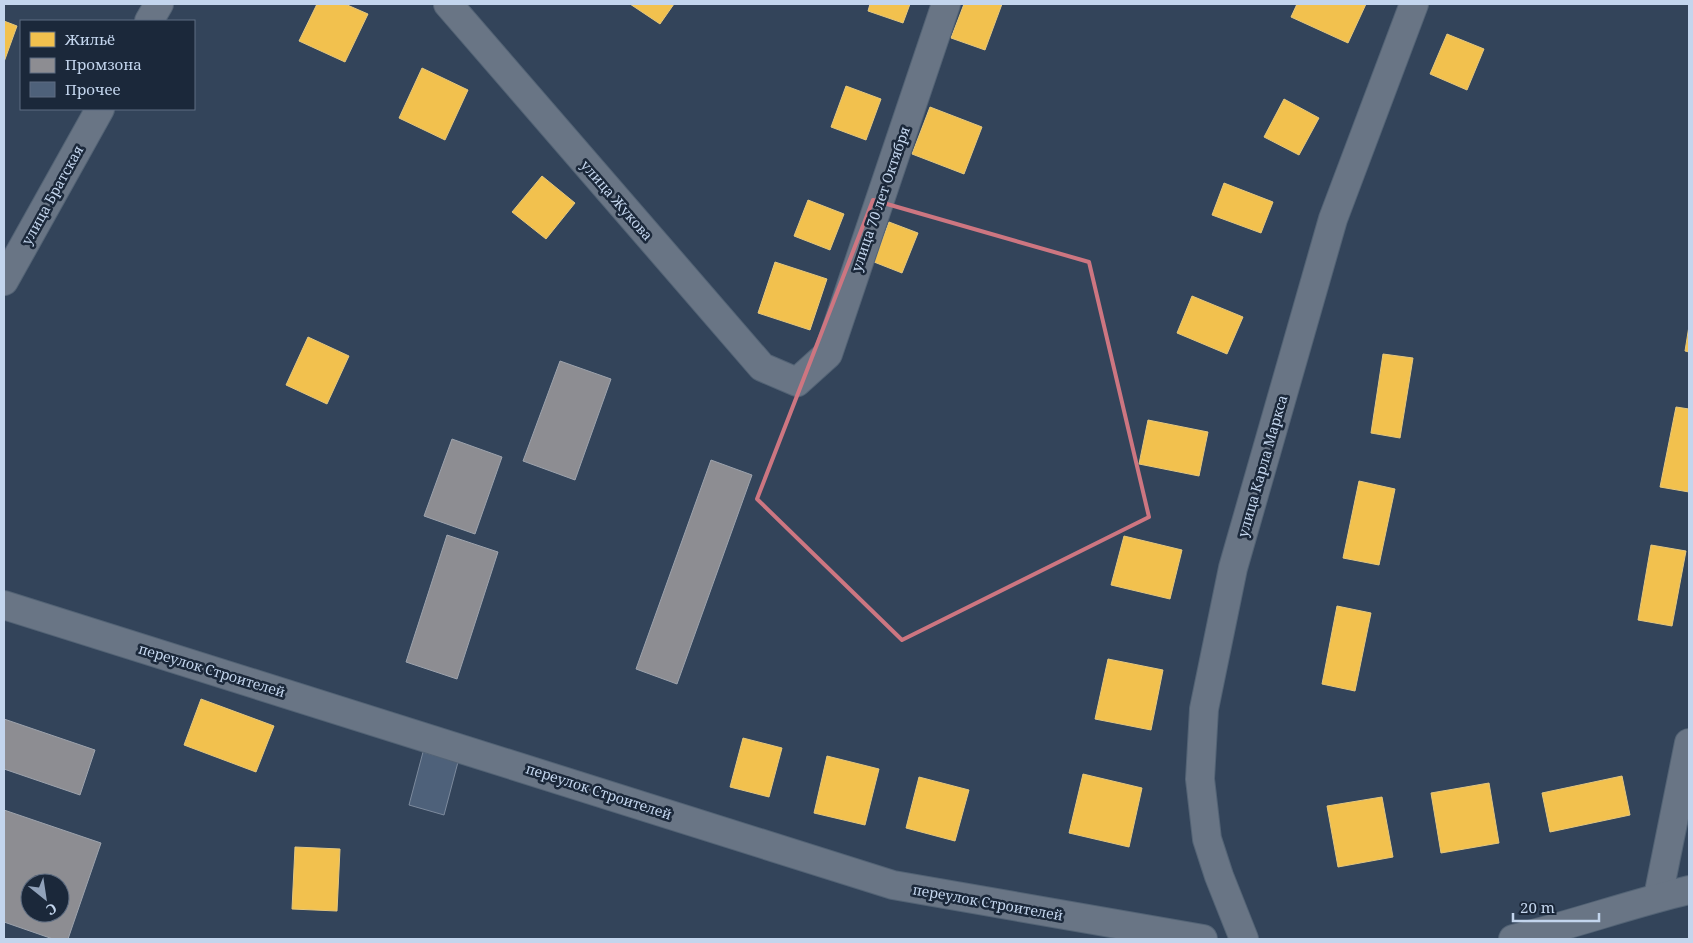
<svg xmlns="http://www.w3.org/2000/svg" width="1693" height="943" viewBox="0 0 1693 943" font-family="'Noto Serif',serif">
  <rect width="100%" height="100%" fill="#33445a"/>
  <g fill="#f2c14e" stroke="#e4c77e">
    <path d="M317,4h28l23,10 -23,48 -46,-21z"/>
    <path d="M630,4h44l-14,20z"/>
    <path d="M870,4h40l-7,19 -35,-12z"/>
    <path d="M964,4h38l-17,46 -34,-12z"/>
    <path d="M1297,4h69l-18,39 -57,-26z"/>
    <path d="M4,21l13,5 -13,36z"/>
    <path d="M1447,34l37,15 -17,41 -37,-16z"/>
    <path d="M422,68l46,22 -23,50 -46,-22z"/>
    <path d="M846,86l35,13 -15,41 -35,-13z"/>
    <path d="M1284,99l35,19 -20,37 -35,-18z"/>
    <path d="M930,107l52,20 -18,47 -52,-20z"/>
    <path d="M542,176l33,27 -29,36 -34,-27z"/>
    <path d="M1224,183l49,19 -12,31 -49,-18z"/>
    <path d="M808,200l36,14 -14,36 -36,-14z"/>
    <path d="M889,222l29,11 -16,40 -28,-11z"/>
    <path d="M775,262l52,17 -17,51 -52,-17z"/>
    <path d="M1192,296l51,21 -16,37 -50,-21z"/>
    <path d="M1689,326v26l-4,-1z"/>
    <path d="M308,337l41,19 -22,48 -41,-19z"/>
    <path d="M1383,354l30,4 -13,80 -29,-5z"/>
    <path d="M1676,407l13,2v83l-29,-5z"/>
    <path d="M1148,420l60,12 -9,44 -60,-12z"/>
    <path d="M1359,481l36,8 -16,76 -36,-7z"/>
    <path d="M1124,536l58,14 -12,49 -59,-14z"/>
    <path d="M1651,545l35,6 -14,75 -34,-6z"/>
    <path d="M1337,606l34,7 -16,78 -33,-7z"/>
    <path d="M1108,659l55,11 -12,60 -56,-11z"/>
    <path d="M201,699l73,27 -18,46 -72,-27z"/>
    <path d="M743,738l39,10 -13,49 -39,-10z"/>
    <path d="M827,756l52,13 -14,56 -51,-12z"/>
    <path d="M1083,774l59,14 -13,59 -60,-14z"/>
    <path d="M1622,776l8,39 -80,17 -8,-39z"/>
    <path d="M919,777l50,13 -14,51 -49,-13z"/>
    <path d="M1489,783l10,60 -58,10 -10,-60z"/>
    <path d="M1382,797l11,60 -55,10 -11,-61z"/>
    <path d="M295,847l45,2 -3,62 -45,-2z"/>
  </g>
  <g fill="#8d8d92" stroke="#9da3ad" fill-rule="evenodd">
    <path d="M560,361l51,18 -36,101 -52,-19z"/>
    <path d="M452,439l50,18 -27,77 -51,-18z"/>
    <path d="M711,460l41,15 -75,209 -41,-15z"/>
    <path d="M447,535l51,17 -41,127 -51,-17z"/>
    <path d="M4,719l91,31 -15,45 -76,-26z"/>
    <path d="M4,810l97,33 -33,96h-15l-49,-17zM30,883h30v30h-30z"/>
  </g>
  <path fill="#4e617a" stroke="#7c8a9d" d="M423,752l35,10 -14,53 -35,-10z"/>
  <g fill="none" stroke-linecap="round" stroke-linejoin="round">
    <g stroke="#536375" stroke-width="30">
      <g id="minor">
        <path d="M448,4l314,363 35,15 31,-28 118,-350"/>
        <path d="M149,21l10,-17"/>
        <path d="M4,281l96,-172"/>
        <path d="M4,605l889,280 310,54"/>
        <path d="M1658,897l31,-154"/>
        <path d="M1244,939l-25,-63 -12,-37 -7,-60 4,-70 29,-141 100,-349 81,-215"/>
        <path d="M1513,939c59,-14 117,-35 176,-49"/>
      </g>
    </g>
    <use href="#minor" stroke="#697585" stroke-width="28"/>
  </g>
  <path fill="none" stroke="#cd7681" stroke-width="4" stroke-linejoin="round" d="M873,200l216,62 60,255 -247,123 -145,-141z"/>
  <g text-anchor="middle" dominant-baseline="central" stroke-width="5" stroke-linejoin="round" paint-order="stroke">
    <g font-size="14" fill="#c3d5ed" stroke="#1b283a">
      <text transform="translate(52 195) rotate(-61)">улица Братская</text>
      <text transform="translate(880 199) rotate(-71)">улица 70 лет Октября</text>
      <text transform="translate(617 200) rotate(49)">улица Жукова</text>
      <text transform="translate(1262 466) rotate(-74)">улица Карла Маркса</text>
      <text transform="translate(212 670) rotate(17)">переулок Строителей</text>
      <text transform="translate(599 791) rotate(18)">переулок Строителей</text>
      <text transform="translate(988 902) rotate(10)">переулок Строителей</text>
    </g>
  </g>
  <rect width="1693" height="943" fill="none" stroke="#c3d5ed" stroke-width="10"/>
  <rect x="20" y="20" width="175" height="90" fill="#1b283a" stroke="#5e6d82"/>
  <rect x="30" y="32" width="25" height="15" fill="#f2c14e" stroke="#5e6d82"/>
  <text x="65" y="45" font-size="15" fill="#c3d5ed">Жильё</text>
  <rect x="30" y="58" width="25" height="15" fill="#8d8d92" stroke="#5e6d82"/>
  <text x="65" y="70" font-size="15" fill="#c3d5ed">Промзона</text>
  <rect x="30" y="82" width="25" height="15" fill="#4e617a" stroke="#5e6d82"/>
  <text x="65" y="95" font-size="15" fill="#c3d5ed">Прочее</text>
  <g transform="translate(45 898) rotate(150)"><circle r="24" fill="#1b283a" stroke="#5e6d82"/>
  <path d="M0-4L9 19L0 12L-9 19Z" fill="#91a2ba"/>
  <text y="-8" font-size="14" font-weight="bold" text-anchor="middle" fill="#c3d5ed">С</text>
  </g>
  <path d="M1513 913v8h86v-8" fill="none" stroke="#c3d5ed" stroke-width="2.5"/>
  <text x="1520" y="913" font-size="15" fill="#c3d5ed" stroke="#1b283a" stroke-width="4" paint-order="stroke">20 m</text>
</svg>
